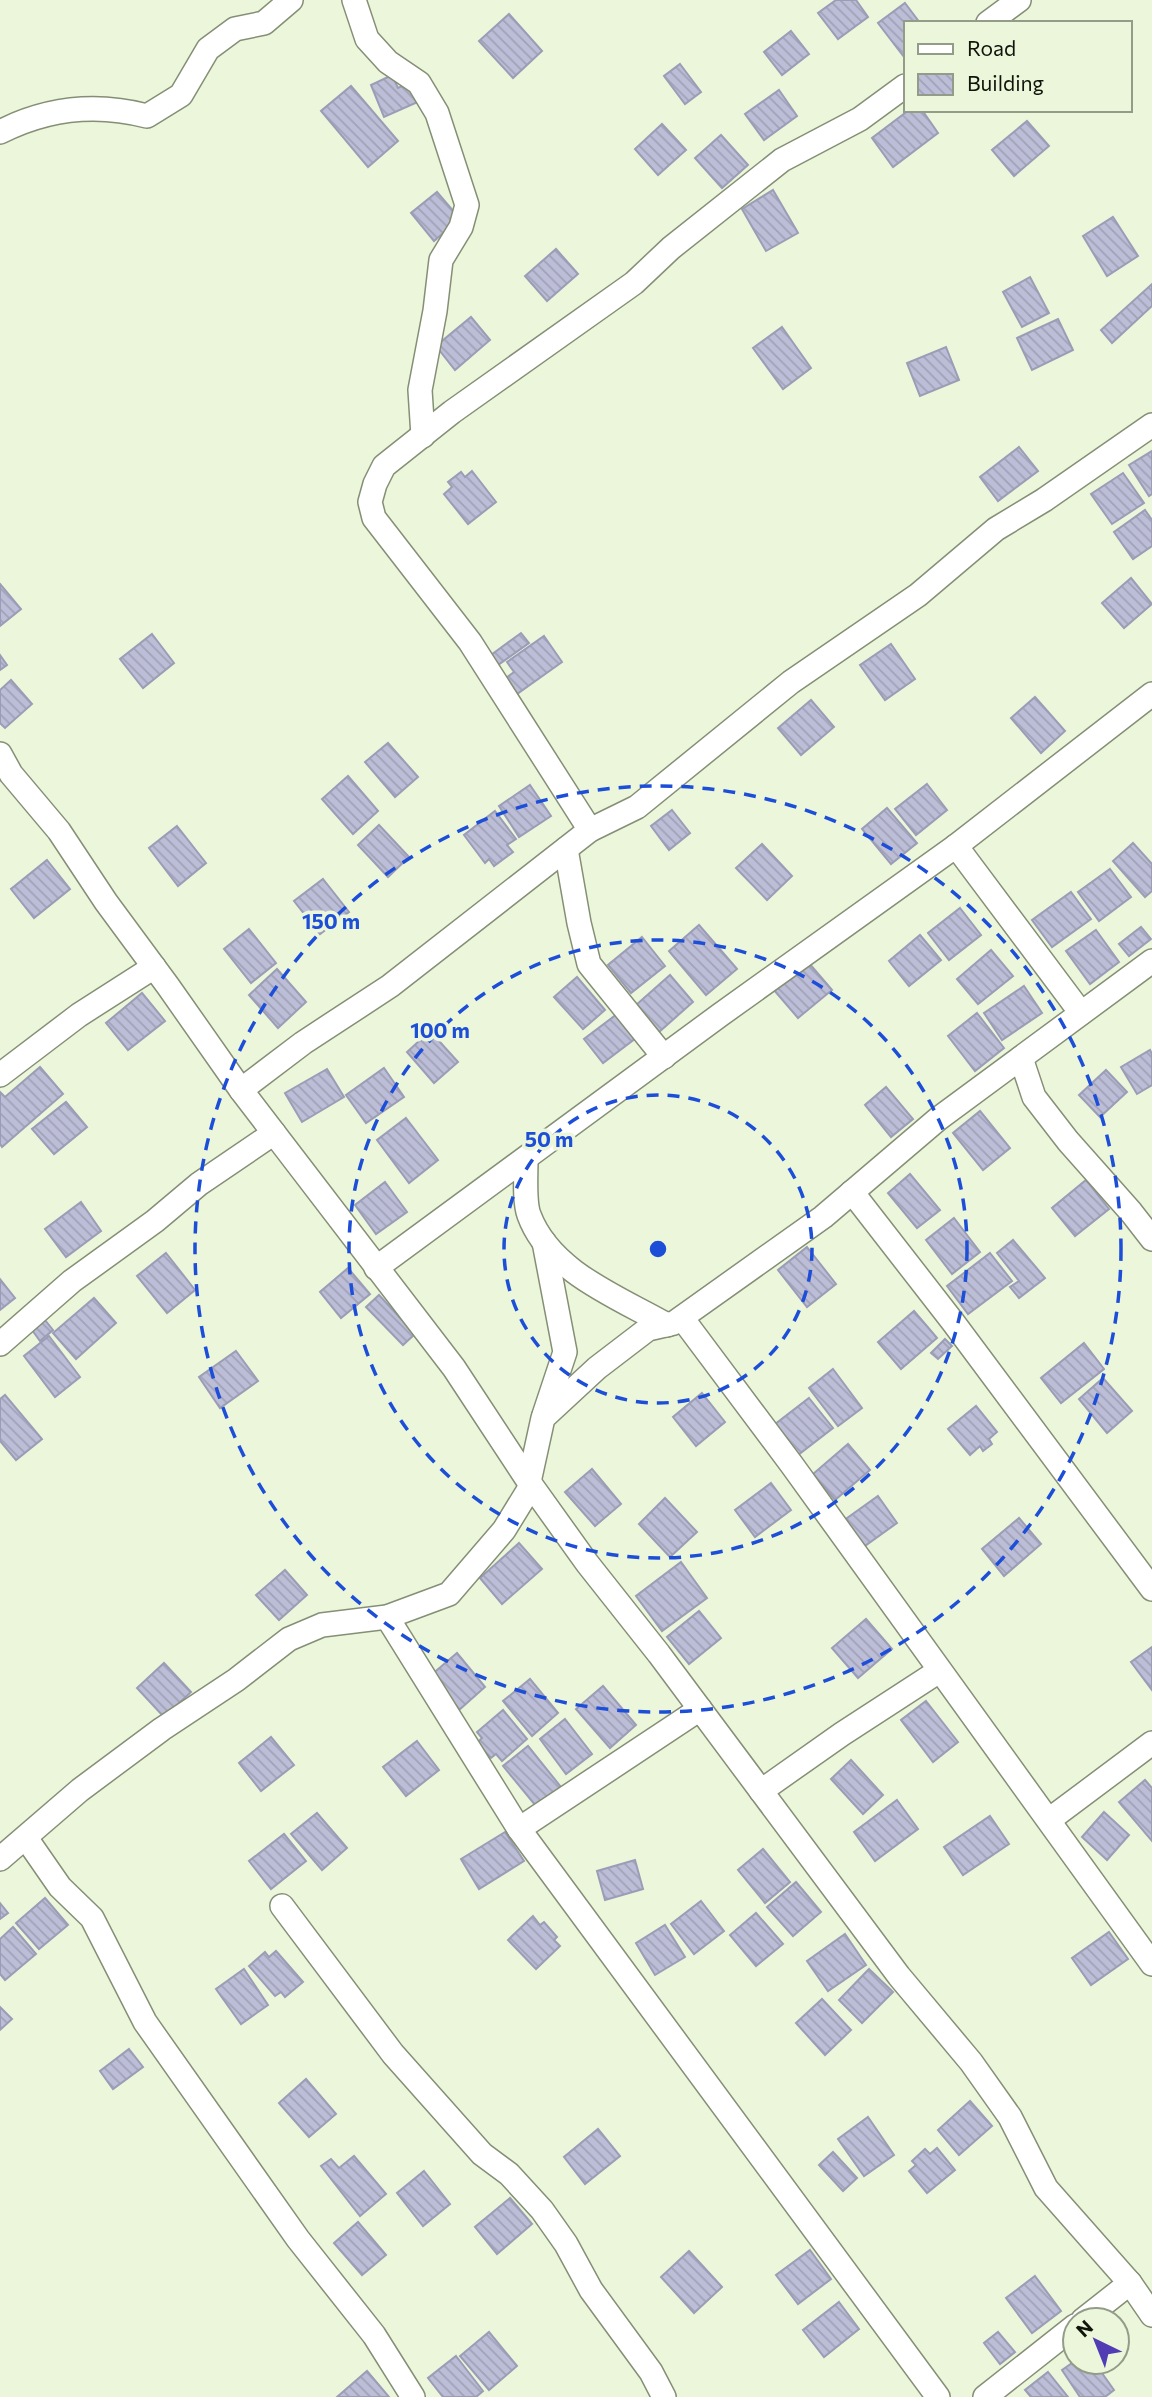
<svg xmlns="http://www.w3.org/2000/svg" width="1152" height="2397" viewBox="0 0 1152 2397" font-family="Commissioner,sans-serif">
  <defs>
    <pattern id="building-back-hatch" width="6" height="6" patternUnits="userSpaceOnUse" patternTransform="scale(1.75)"><rect width="6" height="6" fill="#bcbdd7"/><path d="M-1 5l2 2M0 0l6 6M5-1l2 2" fill="none" stroke="#a1a2b7"/></pattern>
  </defs>
  <rect width="100%" height="100%" fill="#ebf6db"/>
  <g fill="url(#building-back-hatch)" stroke="#9b9cb6" stroke-width="2">
    <path d="M836,0h20l12,17 -30,22 -20,-26z"/>
    <path d="M905,3l15,20h-15l-1,34 -26,-34z"/>
    <path d="M509,14l33,37 -29,27 -34,-37z"/>
    <path d="M791,31l18,23 -27,21 -18,-23z"/>
    <path d="M680,64l21,28 -16,12 -21,-28z"/>
    <path d="M392,75l6,13 13,-6 9,19 -36,16 -13,-32z"/>
    <path d="M351,86l47,55 -30,26 -47,-56z"/>
    <path d="M779,90l18,26 -33,24 -19,-26z"/>
    <path d="M909,110h13l16,23 -45,34 -21,-29z"/>
    <path d="M1027,121l22,25 -35,30 -22,-26z"/>
    <path d="M662,124l24,26 -28,25 -23,-26z"/>
    <path d="M721,135l27,30 -26,23 -27,-30z"/>
    <path d="M773,190l25,43 -32,18 -24,-42z"/>
    <path d="M437,192l23,27 -26,22 -23,-28z"/>
    <path d="M1113,217l25,39 -31,20 -24,-40z"/>
    <path d="M556,249l22,25 -31,27 -22,-25z"/>
    <path d="M1030,277l19,36 -27,14 -19,-35z"/>
    <path d="M1152,284v22l-40,37 -11,-13z"/>
    <path d="M471,317l19,23 -35,30 -19,-24z"/>
    <path d="M1058,319l15,31 -41,20 -15,-32z"/>
    <path d="M782,327l29,41 -28,21 -30,-41z"/>
    <path d="M946,347l13,33 -39,16 -13,-33z"/>
    <path d="M1019,447l19,24 -40,30 -18,-24z"/>
    <path d="M1152,451v43l-3,2 -20,-31z"/>
    <path d="M472,471l24,31 -28,22 -24,-30 8,-7 -4,-5 13,-10 4,5z"/>
    <path d="M1123,473l21,30 -32,21 -21,-30z"/>
    <path d="M1145,510l7,10v26l-19,13 -19,-27z"/>
    <path d="M1131,578l21,26 -28,24 -22,-25z"/>
    <path d="M0,584l21,25 -21,17z"/>
    <path d="M521,633l8,10 -31,22 -7,-10z"/>
    <path d="M152,634l22,29 -31,25 -23,-29z"/>
    <path d="M544,636l18,26 -45,32 -11,-16 8,-6 -7,-10z"/>
    <path d="M891,644l24,35 -30,21 -25,-35z"/>
    <path d="M0,655l7,10 -7,5z"/>
    <path d="M11,680l21,24 -27,24 -5,-5v-33z"/>
    <path d="M1035,697l30,34 -24,22 -30,-35z"/>
    <path d="M811,700l23,27 -33,28 -23,-27z"/>
    <path d="M388,743l30,34 -23,20 -30,-35z"/>
    <path d="M348,776l30,35 -25,23 -31,-35z"/>
    <path d="M927,784l20,26 -31,25 -21,-26z"/>
    <path d="M530,785l21,31 -32,21 -20,-31z"/>
    <path d="M887,808l30,35 -26,21 -29,-35z"/>
    <path d="M672,810l18,23 -21,17 -18,-24z"/>
    <path d="M495,811l21,28 -9,6 6,7 -19,14 -5,-7 -4,4 -21,-28z"/>
    <path d="M379,825l30,32 -21,20 -30,-32z"/>
    <path d="M177,826l29,37 -28,23 -29,-38z"/>
    <path d="M1133,843l19,21v27l-7,6 -32,-36z"/>
    <path d="M762,844l30,32 -25,24 -31,-32z"/>
    <path d="M47,860l23,29 -36,29 -23,-29z"/>
    <path d="M1110,869l21,28 -32,24 -21,-29z"/>
    <path d="M323,879l26,33 -29,22 -26,-33z"/>
    <path d="M1071,892l20,27 -39,28 -20,-27z"/>
    <path d="M960,908l21,27 -32,25 -21,-27z"/>
    <path d="M699,925l38,44 -31,26 -37,-44z"/>
    <path d="M1141,927l10,12 -22,17 -10,-12z"/>
    <path d="M249,929l27,34 -25,20 -27,-34z"/>
    <path d="M1096,930l23,32 -29,22 -24,-33z"/>
    <path d="M920,935l21,25 -32,26 -20,-25z"/>
    <path d="M642,937l23,29 -34,27 -23,-28z"/>
    <path d="M991,950l22,26 -35,28 -21,-25z"/>
    <path d="M808,962l24,28 -34,28 -24,-28z"/>
    <path d="M277,969l29,33 -28,26 -29,-33z"/>
    <path d="M670,975l23,27 -34,30 -23,-27z"/>
    <path d="M577,977l28,33 -22,19 -29,-32z"/>
    <path d="M1024,986l18,27 -40,27 -18,-27z"/>
    <path d="M142,993l23,28 -37,29 -22,-27z"/>
    <path d="M977,1013l27,35 -29,23 -27,-35z"/>
    <path d="M617,1014l19,24 -33,25 -19,-24z"/>
    <path d="M430,1031l28,31 -24,21 -27,-31z"/>
    <path d="M1150,1050l2,4v31l-15,9 -16,-27z"/>
    <path d="M40,1067l23,27 -61,53 -2,-3v-52l5,5z"/>
    <path d="M384,1068l20,29 -38,26 -20,-28z"/>
    <path d="M327,1069l17,28 -42,25 -17,-29z"/>
    <path d="M1106,1070l21,22 -27,25 -21,-22z"/>
    <path d="M886,1087l27,32 -22,18 -26,-32z"/>
    <path d="M66,1102l21,25 -33,27 -22,-25z"/>
    <path d="M980,1111l30,37 -27,22 -30,-37z"/>
    <path d="M406,1118l32,42 -29,23 -32,-43z"/>
    <path d="M910,1174l30,36 -23,18 -29,-35z"/>
    <path d="M1086,1180l23,29 -34,27 -23,-28z"/>
    <path d="M385,1182l22,30 -31,22 -21,-29z"/>
    <path d="M81,1202l20,29 -35,26 -21,-28z"/>
    <path d="M954,1218l26,34 -28,22 -26,-34z"/>
    <path d="M1013,1240l32,38 -26,20 -9,-11 9,-6 -22,-28z"/>
    <path d="M807,1247l29,37 -29,23 -29,-37z"/>
    <path d="M166,1253l29,37 -28,23 -30,-37z"/>
    <path d="M990,1253l22,28 -44,33 -21,-28z"/>
    <path d="M348,1268l22,26 -29,24 -21,-26z"/>
    <path d="M0,1279l15,19 -15,12z"/>
    <path d="M379,1295l36,39 -12,11 -37,-38z"/>
    <path d="M94,1298l22,25 -40,36 -23,-26z"/>
    <path d="M914,1311l23,27 -36,31 -23,-27z"/>
    <path d="M45,1320l8,10 -13,11 -8,-11z"/>
    <path d="M49,1336l31,41 -25,20 -31,-41z"/>
    <path d="M945,1339l7,7 -14,13 -7,-6z"/>
    <path d="M1084,1343l20,26 -43,34 -20,-25z"/>
    <path d="M236,1351l22,30 -38,27 -21,-31z"/>
    <path d="M833,1369l29,39 -24,18 -29,-38z"/>
    <path d="M1103,1378l29,33 -25,22 -28,-34z"/>
    <path d="M702,1393l23,29 -29,24 -23,-29z"/>
    <path d="M5,1395l37,44 -26,21 -16,-19v-42z"/>
    <path d="M809,1398l24,30 -35,27 -24,-30z"/>
    <path d="M976,1406l21,26 -8,7 3,5 -9,7 -3,-5 -10,9 -22,-26z"/>
    <path d="M848,1444l22,26 -35,30 -22,-26z"/>
    <path d="M592,1469l29,35 -26,22 -30,-34z"/>
    <path d="M771,1483l20,27 -36,27 -20,-27z"/>
    <path d="M878,1496l19,27 -35,25 -19,-27z"/>
    <path d="M665,1498l32,34 -27,25 -31,-33z"/>
    <path d="M1019,1518l22,26 -37,32 -22,-27z"/>
    <path d="M519,1543l23,26 -40,35 -22,-26z"/>
    <path d="M681,1562l26,36 -45,33 -26,-35z"/>
    <path d="M285,1570l22,25 -28,25 -23,-25z"/>
    <path d="M699,1611l22,27 -32,26 -22,-27z"/>
    <path d="M866,1619l26,30 -34,29 -26,-30z"/>
    <path d="M1152,1647v43l-21,-28z"/>
    <path d="M457,1653l28,34 -26,23 -29,-34z"/>
    <path d="M164,1663l27,29 -27,25 -27,-29z"/>
    <path d="M530,1679l28,34 -26,23 -29,-35z"/>
    <path d="M603,1686l33,39 -26,23 -34,-39z"/>
    <path d="M926,1701l32,41 -25,20 -32,-42z"/>
    <path d="M503,1710l24,29 -25,22 -6,-7 -5,4 -14,-15 5,-5 -5,-6z"/>
    <path d="M565,1719l27,35 -26,20 -26,-35z"/>
    <path d="M271,1737l23,28 -33,26 -22,-28z"/>
    <path d="M417,1741l22,29 -33,26 -23,-29z"/>
    <path d="M528,1746l33,41 -25,19 -33,-40z"/>
    <path d="M851,1760l32,35 -20,19 -32,-35z"/>
    <path d="M1145,1780l7,8v53l-33,-39z"/>
    <path d="M897,1800l21,29 -43,32 -21,-29z"/>
    <path d="M1104,1812l25,23 -22,25 -25,-23z"/>
    <path d="M317,1813l30,35 -25,22 -31,-36z"/>
    <path d="M990,1816l19,28 -46,31 -19,-28z"/>
    <path d="M505,1832l19,29 -45,28 -18,-30z"/>
    <path d="M284,1834l22,27 -35,28 -22,-28z"/>
    <path d="M763,1849l27,33 -25,21 -27,-33z"/>
    <path d="M635,1860l8,29 -38,11 -8,-29z"/>
    <path d="M796,1882l25,30 -28,24 -26,-29z"/>
    <path d="M45,1898l23,27 -29,24 -23,-26z"/>
    <path d="M701,1901l23,30 -30,23 -23,-30z"/>
    <path d="M0,1903l8,10 -8,6z"/>
    <path d="M756,1913l27,31 -27,22 -26,-31z"/>
    <path d="M533,1916l7,9 4,-3 13,15 -3,3 6,6 -24,23 -28,-29z"/>
    <path d="M665,1925l20,32 -30,18 -19,-32z"/>
    <path d="M13,1927l23,27 -31,26 -5,-6v-35z"/>
    <path d="M1109,1932l19,27 -37,26 -19,-27z"/>
    <path d="M845,1934l21,31 -38,26 -21,-30z"/>
    <path d="M276,1951l27,31 -18,15 -4,-5 -6,4 -26,-30 16,-14 4,5z"/>
    <path d="M244,1969l24,36 -27,19 -25,-35z"/>
    <path d="M869,1969l24,23 -31,31 -23,-23z"/>
    <path d="M822,1999l29,31 -26,25 -29,-32z"/>
    <path d="M0,2007l12,12 -12,11z"/>
    <path d="M129,2049l14,18 -30,22 -13,-18z"/>
    <path d="M306,2079l30,35 -27,23 -30,-34z"/>
    <path d="M970,2101l22,25 -33,29 -21,-25z"/>
    <path d="M868,2117l26,38 -30,21 -26,-37z"/>
    <path d="M598,2129l22,27 -35,28 -21,-27z"/>
    <path d="M937,2148l18,22 -28,23 -18,-22 7,-6 -4,-4 13,-12 5,5z"/>
    <path d="M833,2152l24,26 -14,13 -24,-26z"/>
    <path d="M354,2156l32,38 -26,22 -39,-50 10,-7 8,9z"/>
    <path d="M424,2171l26,33 -27,22 -26,-33z"/>
    <path d="M510,2198l22,26 -35,30 -22,-27z"/>
    <path d="M358,2222l28,33 -24,20 -28,-32z"/>
    <path d="M810,2250l21,29 -33,25 -22,-29z"/>
    <path d="M689,2251l33,36 -28,26 -33,-36z"/>
    <path d="M1035,2276l26,35 -29,22 -26,-35z"/>
    <path d="M839,2302l20,27 -35,28 -21,-27z"/>
    <path d="M489,2332l28,34 -28,24 -29,-34z"/>
    <path d="M998,2332l17,20 -15,12 -16,-21z"/>
    <path d="M456,2356l27,35 -7,6h-33l-15,-19z"/>
    <path d="M1075,2361l19,1 20,28 -9,7h-25l-18,-27z"/>
    <path d="M367,2371l22,26h-52z"/>
    <path d="M1048,2372l20,25h-37l-6,-7z"/>
  </g>
  <g fill="none" stroke-linecap="round" stroke-linejoin="round">
    <g stroke="#858f76" stroke-width="26">
      <g id="street">
        <path d="M354,0l13,39 21,23 31,21 18,30 30,92 -6,22 -20,33 -6,51 -15,79 3,46"/>
        <path d="M988,23l31,-23"/>
        <path d="M0,132c47,-24 97,-29 147,-16l34,-21 27,-46 27,-20 29,-6 27,-23"/>
        <path d="M0,754l11,20 48,57 47,71 62,84 73,104 213,278 75,114 58,81 72,91 240,322 72,86 39,55 36,71 84,95 22,32"/>
        <path d="M590,830l-120,-188 -96,-124 -4,-16 5,-18 9,-18 68,-54 182,-129 37,-35 111,-88 78,-41 45,-33"/>
        <path d="M956,846l125,167"/>
        <path d="M566,849l13,74 10,41 75,93"/>
        <path d="M1021,1058l13,39 34,44 63,71 21,27"/>
        <path d="M0,1075l79,-60 75,-48"/>
        <path d="M241,1090l62,-47 87,-57 200,-156 47,-23 154,-125 127,-87 78,-66 48,-29 108,-75"/>
        <path d="M526,1160c0,15 -2,42 3,55 21,57 89,82 138,110"/>
        <path d="M852,1192l101,130 199,267"/>
        <path d="M376,1268l344,-253 236,-169 196,-152"/>
        <path d="M682,1318l110,147 360,499"/>
        <path d="M0,1344l72,-63 83,-60 44,-37 75,-51"/>
        <path d="M544,1415l21,-63 -21,-110"/>
        <path d="M529,1482l14,-64 54,-50 51,-39 26,-6 149,-106 115,-98 214,-158"/>
        <path d="M387,1617l132,212 419,568"/>
        <path d="M761,1791l81,-57 97,-63"/>
        <path d="M1049,1820l103,-77"/>
        <path d="M519,1829l181,-120"/>
        <path d="M26,1838l34,49 32,31 53,104 153,217 76,96 39,62"/>
        <path d="M0,1859l80,-69 82,-61 74,-49 53,-41 33,-14 65,-8 62,-23 55,-64 27,-44"/>
        <path d="M282,1906l111,148 89,100 27,20 33,36 24,34 25,46 60,82 13,25"/>
        <path d="M1083,2320l47,-37"/>
        <path d="M985,2397l90,-71"/>
      </g>
    </g>
    <use href="#street" stroke="#fff" stroke-width="23"/>
  </g>
  <g fill="none" stroke="#1d4ed8" stroke-width="3.5" stroke-dasharray="12 9">
    <circle cx="658" cy="1249" r="154"/>
    <circle cx="658" cy="1249" r="309"/>
    <circle cx="658" cy="1249" r="463"/>
  </g>
  <circle cx="658" cy="1249" r="10" fill="#1d4ed8" stroke="#ebf6db" stroke-width="3.5"/>
  <g font-size="21" text-anchor="middle" font-weight="bold" fill="#1d4ed8" stroke="#ebf6db" stroke-width="7" stroke-linejoin="round" paint-order="stroke">
    <text x="331" y="929">150 m</text>
    <text x="440" y="1038">100 m</text>
    <text x="549" y="1147">50 m</text>
  </g>
  <rect x="904" y="21" width="228" height="91" fill="#ebf6db" stroke="#939c88" stroke-width="2"/>
  <rect x="918" y="44" width="35" height="10" fill="#ffffff" stroke="#939c88" stroke-width="2"/>
  <text x="967" y="56" font-size="21" fill="#10140b">Road</text>
  <rect x="918" y="74" width="35" height="21" fill="url(#building-back-hatch)" stroke="#939c88" stroke-width="2"/>
  <text x="967" y="91" font-size="21" fill="#10140b">Building</text>
  <g transform="translate(1096 2341) rotate(317)"><circle r="33" fill="#ebf6db" stroke="#939c88" stroke-width="2"/>
  <path d="M0-5L12 26L0 18L-12 26Z" fill="#513cb4"/>
  <text y="-10" font-size="19" font-weight="bold" text-anchor="middle" fill="#10140b">N</text>
  </g>
</svg>
